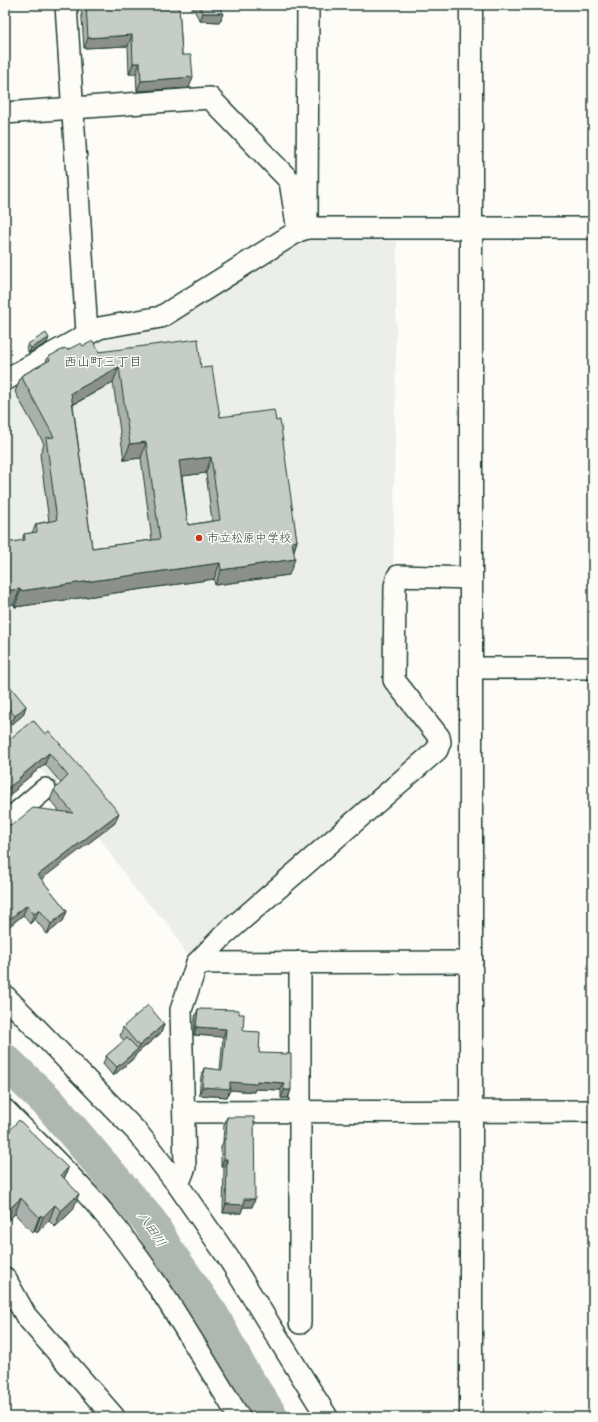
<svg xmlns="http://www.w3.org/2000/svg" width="598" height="1422" viewBox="0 0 598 1422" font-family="'Comic Neue','Klee One',sans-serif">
  <rect width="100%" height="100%" fill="#fdfcf7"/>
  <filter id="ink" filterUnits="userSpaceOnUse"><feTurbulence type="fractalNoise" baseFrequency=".025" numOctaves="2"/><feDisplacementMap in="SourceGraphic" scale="8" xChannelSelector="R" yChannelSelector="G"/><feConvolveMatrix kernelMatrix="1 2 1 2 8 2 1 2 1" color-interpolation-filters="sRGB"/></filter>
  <g filter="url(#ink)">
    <path fill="#eceee9" d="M303,238l94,3 -5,442 46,58 -248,219 -20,-34 -33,-34 -36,-52 -96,-112v-335l97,-60z"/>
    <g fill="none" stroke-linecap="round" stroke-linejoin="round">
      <path stroke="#aeb8b1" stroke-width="35" d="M5,1061l44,42 101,119 17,29 45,65 29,55 30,46"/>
      <g stroke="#1f3d34" stroke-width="24">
        <g id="street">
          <path d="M66,5l21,328"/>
          <path d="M5,113l205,-15 80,83 8,50"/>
          <path d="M307,222l1,-217"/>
          <path d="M5,380l94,-52 62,-11 137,-86 9,-3h286"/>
          <path d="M472,668h121"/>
          <path d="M5,823l40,-34"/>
          <path d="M300,962v361"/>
          <path d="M197,963l275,-1"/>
          <path d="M5,996l133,137 40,52 51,74 98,158"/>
          <path d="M5,1110c34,35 71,69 102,107 51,62 90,132 132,200"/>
          <path d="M184,1112l409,-1"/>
          <path d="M178,1185l7,-18 -4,-157 16,-47 27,-28 213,-185 3,-8 -1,-5 -45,-57 1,-94 3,-10 73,2"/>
          <path d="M5,1278l21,38 88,101"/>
        </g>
      </g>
      <g stroke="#1f3d34" stroke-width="25">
        <path id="secondary" d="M471,5v1412"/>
      </g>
      <use href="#street" stroke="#fdfcf7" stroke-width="21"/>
      <use href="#secondary" stroke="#fdfcf7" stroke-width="22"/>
    </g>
    <g fill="#aab0ab" stroke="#1f3d34" fill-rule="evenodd">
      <path d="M81,5h98l3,50 7,33 -52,3 -1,-17h-7l-1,-28 -44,2z"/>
      <path d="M191,5h27l5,8 -3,9 -20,-1z"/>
      <path d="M284,5h6l-1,5z"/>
      <path d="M47,343l-18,10 -3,-5 2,-4z"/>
      <path d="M83,346l16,6 102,16 19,49 56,4 21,120 -3,10 -5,24 -74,10 -1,-6 -199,28 -1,-3 -9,2v-63l17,-2 2,-7 8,-1 4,-9 13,-3 -9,-67 4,-10 -29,-52 6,-16 25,-14 2,-5 19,-7zM113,382l11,78 17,-2 11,82 -60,8 -19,-143zM206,473l6,48 -24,4 -6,-49z"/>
      <path d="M5,686l21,20 -3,9 -12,10 -6,-8z"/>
      <path d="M33,720l82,103 -74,56 26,32 -4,10 -16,13 -12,-15 -5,5 -7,-9 -18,15v-106l5,1 50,-13 -10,-12 4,-10 7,-7 -16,-19 -28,23 -1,3z"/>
      <path d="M198,1009l41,5 4,17 16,22 32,37 -3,8h-7v-8l-26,-1 -1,3 -24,-2 -3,7 -28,-2 2,-19 3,-8 16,2 3,-33 -29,-2 1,-18z"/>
      <path d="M164,1024l-3,9 -25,21 -2,4 -21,18 -10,-12 3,-8 18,-15 -4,-5 3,-9z"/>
      <path d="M227,1117l28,82 -3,8h-9l-2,6h-18l1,-46h-3v-20l2,-5 1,-17z"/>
      <path d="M5,1129l3,3 60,36 -4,11 9,31 -18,17 -6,-6 -12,12 -2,-2 -2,2 -18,-19 -10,9z"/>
    </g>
    <g fill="#8b908b" stroke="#1f3d34">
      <path d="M203,13h20l-3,9 -20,-1z"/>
      <path d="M132,35l-4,11 -44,2 4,-10z"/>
      <path d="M133,63h7l-4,11h-7z"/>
      <path d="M193,77l-4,11 -52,3 4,-10z"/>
      <path d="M49,338l-2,5 -18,10 2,-5z"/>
      <path d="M119,367l-6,15 -48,27 6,-16z"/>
      <path d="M146,442l-5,16 -17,2 6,-16z"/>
      <path d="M211,457l-5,16 -32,4 5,-16z"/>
      <path d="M297,541l-6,16 1,-15z"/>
      <path d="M295,559l-6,16 -74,10 6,-15z"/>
      <path d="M220,563l-6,16 -199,28 5,-16z"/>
      <path d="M20,589l-6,15 -9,2v-15z"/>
      <path d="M26,706l-3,9 -12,10 4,-9z"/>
      <path d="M49,753l-4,11 -28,23 -1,3 -11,8v-8z"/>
      <path d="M119,813l-4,10 -81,62 4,-10z"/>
      <path d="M27,905l-4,10 -18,15v-7z"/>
      <path d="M39,909l-4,10 -5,5 4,-10z"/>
      <path d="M67,911l-4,10 -16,13 4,-10z"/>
      <path d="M164,1024l-3,9 -25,21 -2,4 -21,18 4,-9 21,-18 1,-3z"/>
      <path d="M196,1027l30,2 -3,8 -29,-2z"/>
      <path d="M257,1081l27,2 -3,7 -26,-1 -1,3 -24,-2 -3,7 -28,-2 3,-8 28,-5z"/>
      <path d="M284,1090h7l-3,8h-7z"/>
      <path d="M224,1159h3l-3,8h-3z"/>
      <path d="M68,1168l-6,17 -1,-10z"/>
      <path d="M79,1194l-6,16 -18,17 6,-16z"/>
      <path d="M21,1198l-6,16 -10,9v-10z"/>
      <path d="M244,1199h11l-3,8h-9l-2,6h-18l3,-9z"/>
      <path d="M55,1205l-6,16 -12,12 6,-16z"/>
      <path d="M41,1215l-6,16 -2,2 6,-16z"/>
    </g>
    <g fill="#c6cdc7" stroke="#1f3d34" fill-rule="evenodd">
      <path d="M86,5h93l3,50h9l2,22 -52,4 -1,-18h-7l-1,-28 -44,3z"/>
      <path d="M199,5h19l5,8h-20z"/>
      <path d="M46,333l3,5 -18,10 -3,-4z"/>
      <path d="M198,339l3,29 11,-1 8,50 54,-7 2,11 4,-1 17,121 -5,1 3,17 -74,11 -1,-7 -200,28v-2l-15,2v-48l20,-3 -1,-6 13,-2 -1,-8 21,-4 -11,-82 8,-1 -33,-61 29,-16 -2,-3 17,-9 2,2 14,-7 2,3 10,-5 6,11zM119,367l11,77 16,-2 14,97 -68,9 -21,-155zM211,457l9,63 -32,5 -9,-64z"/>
      <path d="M8,684l18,22 -11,10 -10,-12v-18z"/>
      <path d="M33,720l12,14 4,-3 70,82 -81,62 29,36 -16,13 -12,-15 -5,5 -7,-9 -22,18v-96l1,-1 -1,-2 5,1 6,-3 17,-14 40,5 -19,-23 14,-14 -19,-23 -30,25 1,1 -15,11v-47z"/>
      <path d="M148,1005l16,19 -25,22 -16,-19z"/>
      <path d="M198,1009l41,1v4h5l-1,17 17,1 -1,21 32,1v36h-7v-7l-27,-2 -1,3 -26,-2v7l-28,-2 2,-19 18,2 4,-41 -30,-2z"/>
      <path d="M127,1038l11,11 -21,18 -11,-11z"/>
      <path d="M227,1117h27l1,82h-11v6l-18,-1 1,-45h-3v-20h2z"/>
      <path d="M19,1120l49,48 -7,7 18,19 -18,17 -6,-6 -12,12 -2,-2 -2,2 -18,-19 -16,15v-84l3,3z"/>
    </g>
  </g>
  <circle fill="#c8321e" stroke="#fdfcf7" stroke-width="1.5" cx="199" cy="538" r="4"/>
  <g text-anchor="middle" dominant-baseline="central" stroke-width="3" stroke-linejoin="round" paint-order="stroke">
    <g font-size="12" fill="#1f3d34" stroke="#fdfcf7" text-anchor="start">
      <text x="207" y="538">市立松原中学校</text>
    </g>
    <g font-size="13" fill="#1f3d34" stroke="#fdfcf7">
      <text x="103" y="361">西山町三丁目</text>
    </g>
    <g font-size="13" font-style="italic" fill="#435c53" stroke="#fdfcf7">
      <text transform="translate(152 1229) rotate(56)">八田川</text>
    </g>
  </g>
  <rect width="598" height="1422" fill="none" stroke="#fdfcf7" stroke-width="20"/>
  <rect x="10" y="10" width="578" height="1402" fill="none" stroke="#1f3d34" stroke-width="1.5" filter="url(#ink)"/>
</svg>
